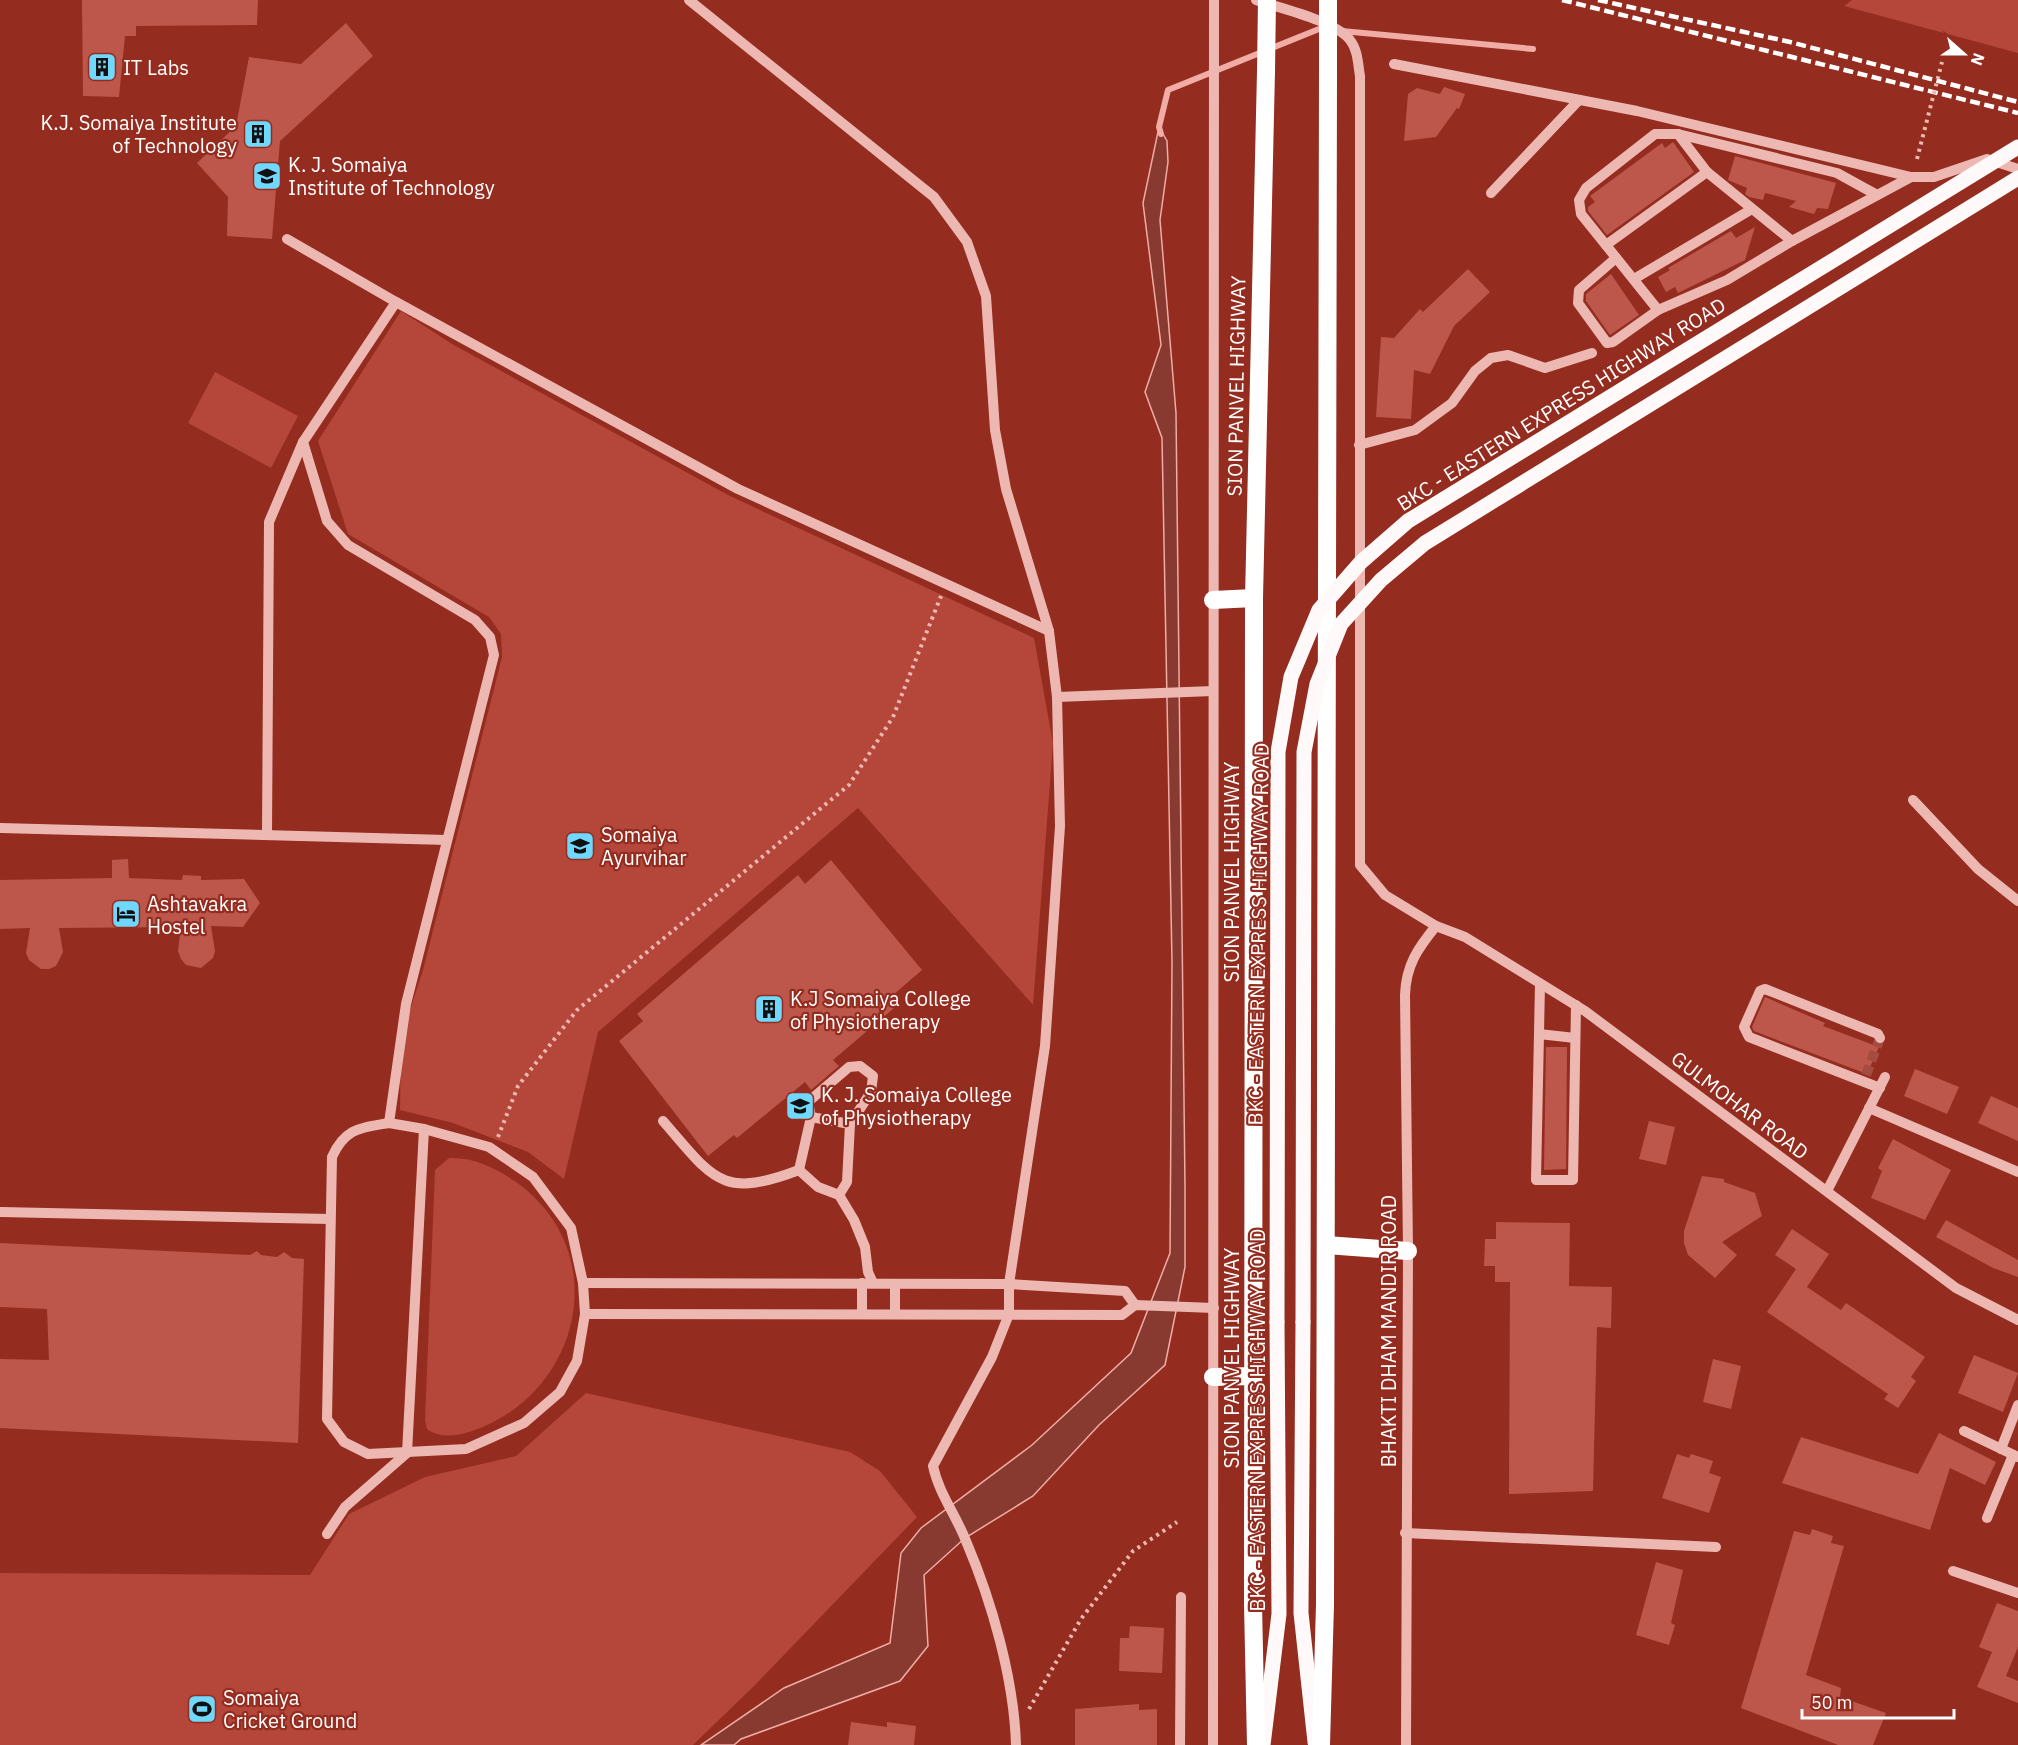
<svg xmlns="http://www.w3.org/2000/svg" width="2018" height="1745" viewBox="0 0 2018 1745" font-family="'IBM Plex Sans',sans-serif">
  <rect width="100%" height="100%" fill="#942c1f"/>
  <g fill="#b5463a">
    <path d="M1852,0h166v53l-174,-47z"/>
    <path d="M401,311l51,33 276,151 306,143 19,105 -20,262 -175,-197 -260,224 -34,147 -36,-27 -75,-29 -53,-13 1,-72 22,-68 79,-313 -1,-23 -12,-17 -141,-83 -30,-93z"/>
    <path d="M215,372l83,44 -27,52 -83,-45z"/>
    <path d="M449,1158c25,-1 47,10 67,24 94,67 69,201 -33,245 -17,7 -40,14 -56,2l-2,-9 10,-250z"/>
    <path d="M586,1393l264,59 30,19 37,46 -163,169 -61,59h-693v-172l310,2 39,-61 76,-37 91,-21z"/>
  </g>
  <path fill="#883a30" stroke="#f0aca5" stroke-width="1.5" d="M1159,127l8,14 1,21 -8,58 16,193 9,773v81l-20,98 -66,60 -66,71 -68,42 -41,37 4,71 -28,35 -159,58 -7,6h-33l83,-57 106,-45 11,-90 20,-25 111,-83 99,-92 39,-100 2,-291 -10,-524 -17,-46 16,-47 -18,-142z"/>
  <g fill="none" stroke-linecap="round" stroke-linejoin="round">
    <g stroke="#f0aca5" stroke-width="6">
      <path d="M1342,31l191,18"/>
      <path d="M1161,134l-2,-7 9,-37 151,-61 7,1"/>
    </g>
  </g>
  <g fill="#bd574b">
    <path d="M82,0h176l-1,25 -121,1v10h-11l-6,61 -36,-1z"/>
    <path d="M346,23l27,33 -93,85 -8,98 -45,-3 1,-39 -31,-34 39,-37 13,-69 52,7z"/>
    <path d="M1444,87l21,7 -6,15 -2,-1 -21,29 -32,4 4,-47 9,-6 23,6z"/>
    <path d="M1673,142l21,30 -87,63 -19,-24v-4l7,-5 -5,-6 72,-53 3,5z"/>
    <path d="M1735,156l101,27 -8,26 -11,-1 -3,6 -25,-7 7,-6 -31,-8 -2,7 -14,-3 -4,-3 2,-6 -19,-8z"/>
    <path d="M1755,227l-10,33 -67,33 -3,-6 -9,5 -8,-15 12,-7 -2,-2 63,-37 5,7z"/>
    <path d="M1468,269l22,23 -36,34 -24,48 -16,-4 -3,49 -35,-2 5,-80 13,1 26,-29 3,3z"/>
    <path d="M1611,274l28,41 -29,20 -24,-34v-7z"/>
    <path d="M128,859l1,19 53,2 1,-5 18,1v4l43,-1 16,24 -17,24 -32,-1 4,25 -2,7 -12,10 -15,-3 -5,-6 -3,-8 3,-24 -122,1 4,24 -7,14 -7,3h-8l-12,-9 -3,-7 4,-25 -30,1v-49l112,-2v-18z"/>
    <path d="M831,860l91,110 -29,25 7,8 -67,57 6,6 -28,24 -6,-8 -68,56 -3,-3 -26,21 -89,-115 24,-20 -6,-7 161,-139 7,9z"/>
    <path d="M1765,997l60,26 -2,3 56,21 -12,27 -113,-43 -2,-4z"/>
    <path d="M1546,1047h21l-1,122 -22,1z"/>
    <path d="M1915,1069l44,18 -12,27 -43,-18z"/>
    <path d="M1991,1096l27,12v33l-40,-18z"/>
    <path d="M1649,1121l26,6 -9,38 -27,-6z"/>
    <path d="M1893,1139l58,31 -26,50 -54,-22 11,-27 -4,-3z"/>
    <path d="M1702,1176l22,3v3l31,11 7,23 -40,26 15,13 -22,23 -27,-23 -4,-12v-12z"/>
    <path d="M1946,1220l72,40v17l-25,-9 -57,-31z"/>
    <path d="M1496,1222l74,1 -1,63 43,1 -1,41 -14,-1 -4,164 -84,3 1,-212h-15v-16h-11l1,-27h11z"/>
    <path d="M1792,1229l37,25 -22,33 34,23 5,-7 79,54 -14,20 5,4 -18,27 -14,-9 4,-5 -121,-82 29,-43 -21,-14z"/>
    <path d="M0,1243l250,12 7,-4 4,4 16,2 7,-5 8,6 12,1 -6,184 -298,-15v-69l49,1 -2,-51 -47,-2z"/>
    <path d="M1974,1355l44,18 -15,39 -45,-19z"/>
    <path d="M1713,1359l28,7 -10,43 -28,-7z"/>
    <path d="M1939,1433l57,29 -11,23 -35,-17 -20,62 -148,-47 19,-46 117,37z"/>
    <path d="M1677,1454l12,4 2,-4 22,7 -4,12 12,4 -12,36 -47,-15z"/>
    <path d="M1812,1529l21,7 -2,7 13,3 -38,129 35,13 -1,9 46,16 -13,32h-35l-97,-37 53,-177 16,4z"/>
    <path d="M1656,1562l27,8 -12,53 4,2 -6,20 -33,-10z"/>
    <path d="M1997,1603l21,8v36l-12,29 12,5v22l-41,-16 15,-35 -13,-5z"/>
    <path d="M1130,1626l34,2 -2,45 -43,-2 1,-33h9z"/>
    <path d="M1139,1704v6l18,-1v36h-82v-36z"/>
    <path d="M851,1722l36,5v-5l29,4 -2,19h-66z"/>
  </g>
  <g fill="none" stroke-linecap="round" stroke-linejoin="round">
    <path stroke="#a44c41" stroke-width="10" stroke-dasharray="10 5" stroke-linecap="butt" d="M1866,1075l14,-37"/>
    <g stroke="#eeb8b2" stroke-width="4" stroke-dasharray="3 4.5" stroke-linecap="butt">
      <path d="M498,1137l20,-51 59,-76 272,-225 44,-68 48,-121"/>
      <path d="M1029,1709l52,-90 52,-68 44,-29"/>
    </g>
    <g stroke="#eeb8b2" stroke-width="10">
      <path d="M689,0l245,197 33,45 19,54 9,134 11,59 43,142 8,66 3,129 -15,220 -36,238v30l-17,43 -59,109c6,28 23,49 33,75 26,61 48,138 50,204"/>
      <path d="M1256,0c23,8 80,21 94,40 8,10 8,25 10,36v789l25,30 51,31 29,11 120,74 371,277 62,32"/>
      <path d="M1394,64l243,47 274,66h23l53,-18 31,10"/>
      <path d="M1678,134l29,38"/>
      <path d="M1491,193l88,-93"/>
      <path d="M287,239l109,63"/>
      <path d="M1606,245l101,-73 85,69"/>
      <path d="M1616,258l-37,32 -1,13 29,40 6,-1 45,-32 69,-30 65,-39 119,-64"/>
      <path d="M1634,279l118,-70"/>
      <path d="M1658,310l-77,-96 -2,-14 7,-12 69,-54h23l159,39 40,22"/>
      <path d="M1359,445l56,-15 37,-27 23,-32 16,-13 17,-3 37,13 47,-15"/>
      <path d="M1057,697l156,-6"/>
      <path d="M1913,800l65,69 40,32"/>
      <path d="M0,828l447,12"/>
      <path d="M267,834l2,-312 34,-80"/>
      <path d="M1540,984l-4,196h37l3,-175"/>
      <path d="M1539,1034l36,4"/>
      <path d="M1880,1088l-131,-51 -5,-10 16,-36 5,-2 113,45 2,4"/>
      <path d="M1869,1108l149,64"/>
      <path d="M811,1117l39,7 -3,58 -8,13"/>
      <path d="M663,1121c50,57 57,79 136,49"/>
      <path d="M389,1123l17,-119 88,-349 -4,-18 -15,-17 -127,-75 -21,-24 -24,-79 93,-140 342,187 311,142"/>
      <path d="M389,1123l35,6 65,18 44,30 38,51 12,55 2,31 -8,47 -17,31 -36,31 -58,26 -98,5 -24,-12 -17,-23 5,-262c13,-29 28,-29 57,-34z"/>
      <path d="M850,1124l21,-32 2,-16 -13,-10 -11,1 -41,35 3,15 -12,53 19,17 21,8 15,25 11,27 3,25 5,11"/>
      <path d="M1827,1191l58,-114"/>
      <path d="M1,1212l329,7"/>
      <path d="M583,1283l426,1 116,7 10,14"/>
      <path d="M862,1283v31"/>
      <path d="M585,1314l537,1 13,-10 79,3"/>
      <path d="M895,1314v-30"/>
      <path d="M1964,1431l54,26"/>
      <path d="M2001,1449l17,-44"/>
      <path d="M1987,1518l26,-63"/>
      <path d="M1405,1533l311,14"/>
      <path d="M327,1534l18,-27 62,-54 17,-324"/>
      <path d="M1953,1571l65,22"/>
      <path d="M1180,1745l1,-148"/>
      <path d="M1213,1745l1,-1745"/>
      <path d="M1406,1745l2,-494 -3,-256c1,-30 13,-47 31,-69"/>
    </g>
    <g stroke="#fffaf9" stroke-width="15">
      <path d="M1303,1322l-2,291 14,129"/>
      <path d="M1263,1745l16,-131 -2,-292"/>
    </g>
    <g stroke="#fff" stroke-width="18">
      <path d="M1213,600l41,-2"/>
      <path d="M1326,1245l82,6"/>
      <path d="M1213,1377l40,-1"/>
      <path d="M1256,1745l-3,-141 1,-1006 12,-527"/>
      <path d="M1321,1745l4,-141 3,-1532"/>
    </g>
    <g stroke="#fff" stroke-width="4.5" stroke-dasharray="10 4.5" stroke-linecap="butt">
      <path d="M1562,0l456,113"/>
      <path d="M1598,0l192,42 228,60"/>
    </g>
    <path stroke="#eeb8b2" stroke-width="4" stroke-dasharray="3 4.5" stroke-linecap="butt" d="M1917,159l25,-97"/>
    <g stroke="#fffaf9" stroke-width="15">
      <path d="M1277,1322l1,-570 13,-75 28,-67 42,-48 47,-41 610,-374"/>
      <path d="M1303,1322l1,-570 13,-68 24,-60 40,-44 44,-37 593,-365"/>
    </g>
    <g stroke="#fff" stroke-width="18">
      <path d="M1266,71l1,-71"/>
      <path d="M1328,72v-72"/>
    </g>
  </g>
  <defs>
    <g id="building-square" transform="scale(1.5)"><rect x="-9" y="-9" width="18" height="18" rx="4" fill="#71d8fd" stroke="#942c1f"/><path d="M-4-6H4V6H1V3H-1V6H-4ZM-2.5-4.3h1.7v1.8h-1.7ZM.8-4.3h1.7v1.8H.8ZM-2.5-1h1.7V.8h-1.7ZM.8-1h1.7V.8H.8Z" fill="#111"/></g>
    <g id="university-square" transform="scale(1.5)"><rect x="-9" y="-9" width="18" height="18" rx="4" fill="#71d8fd" stroke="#942c1f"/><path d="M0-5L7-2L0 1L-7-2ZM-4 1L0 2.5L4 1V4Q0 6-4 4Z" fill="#111"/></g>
    <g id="hotel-square" transform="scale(1.5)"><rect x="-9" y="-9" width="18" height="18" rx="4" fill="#71d8fd" stroke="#942c1f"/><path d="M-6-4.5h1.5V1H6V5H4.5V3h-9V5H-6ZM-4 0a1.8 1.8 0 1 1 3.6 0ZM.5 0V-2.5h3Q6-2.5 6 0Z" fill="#111"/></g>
    <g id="stadium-square" transform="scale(1.5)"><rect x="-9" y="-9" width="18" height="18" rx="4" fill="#71d8fd" stroke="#942c1f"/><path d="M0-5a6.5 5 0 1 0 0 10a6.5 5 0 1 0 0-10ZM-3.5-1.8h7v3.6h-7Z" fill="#111"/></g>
  </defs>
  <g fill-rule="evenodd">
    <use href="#building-square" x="102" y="67"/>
    <use href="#building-square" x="258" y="134"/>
    <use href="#university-square" x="267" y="176"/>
    <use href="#university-square" x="580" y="846"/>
    <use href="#hotel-square" x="126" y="914"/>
    <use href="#building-square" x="769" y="1009"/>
    <use href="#university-square" x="800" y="1106"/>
    <use href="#stadium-square" x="202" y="1709"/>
  </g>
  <g text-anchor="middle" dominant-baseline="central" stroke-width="4.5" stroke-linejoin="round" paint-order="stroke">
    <g font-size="20" fill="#fff" stroke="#942c1f" text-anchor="start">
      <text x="123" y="67">IT Labs</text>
      <text x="237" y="122" text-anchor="end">K.J. Somaiya Institute<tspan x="237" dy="23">of Technology</tspan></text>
      <text x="288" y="164">K. J. Somaiya<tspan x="288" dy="23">Institute of Technology</tspan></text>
      <text x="601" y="834">Somaiya<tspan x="601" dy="23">Ayurvihar</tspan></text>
      <text x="147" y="903">Ashtavakra<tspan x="147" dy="23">Hostel</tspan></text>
      <text x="790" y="998">K.J Somaiya College<tspan x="790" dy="23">of Physiotherapy</tspan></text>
      <text x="821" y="1094">K. J. Somaiya College<tspan x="821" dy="23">of Physiotherapy</tspan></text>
      <text x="223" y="1697">Somaiya<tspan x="223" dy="23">Cricket Ground</tspan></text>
    </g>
    <g font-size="20" fill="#fff" stroke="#942c1f">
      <text transform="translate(1236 386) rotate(-89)">SION PANVEL HIGHWAY</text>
      <text transform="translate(1561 404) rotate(-32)">BKC - EASTERN EXPRESS HIGHWAY ROAD</text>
      <text transform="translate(1231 872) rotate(-90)">SION PANVEL HIGHWAY</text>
      <text transform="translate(1258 934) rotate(-89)">BKC - EASTERN EXPRESS HIGHWAY ROAD</text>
      <text transform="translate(1740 1105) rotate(37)">GULMOHAR ROAD</text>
      <text transform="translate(1388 1331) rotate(-90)">BHAKTI DHAM MANDIR ROAD</text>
      <text transform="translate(1231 1358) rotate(-90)">SION PANVEL HIGHWAY</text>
      <text transform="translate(1257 1420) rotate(-90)">BKC - EASTERN EXPRESS HIGHWAY ROAD</text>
    </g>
  </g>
  <g transform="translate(1964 54) rotate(111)" stroke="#942c1f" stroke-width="4.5" paint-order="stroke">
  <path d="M0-4.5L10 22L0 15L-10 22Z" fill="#ffffff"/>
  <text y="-9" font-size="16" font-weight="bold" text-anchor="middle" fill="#ffffff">N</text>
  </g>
  <path d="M1802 1709v9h152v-9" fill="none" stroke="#ffffff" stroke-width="3"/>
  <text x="1811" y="1709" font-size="18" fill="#ffffff" stroke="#942c1f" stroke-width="4.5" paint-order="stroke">50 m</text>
</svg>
